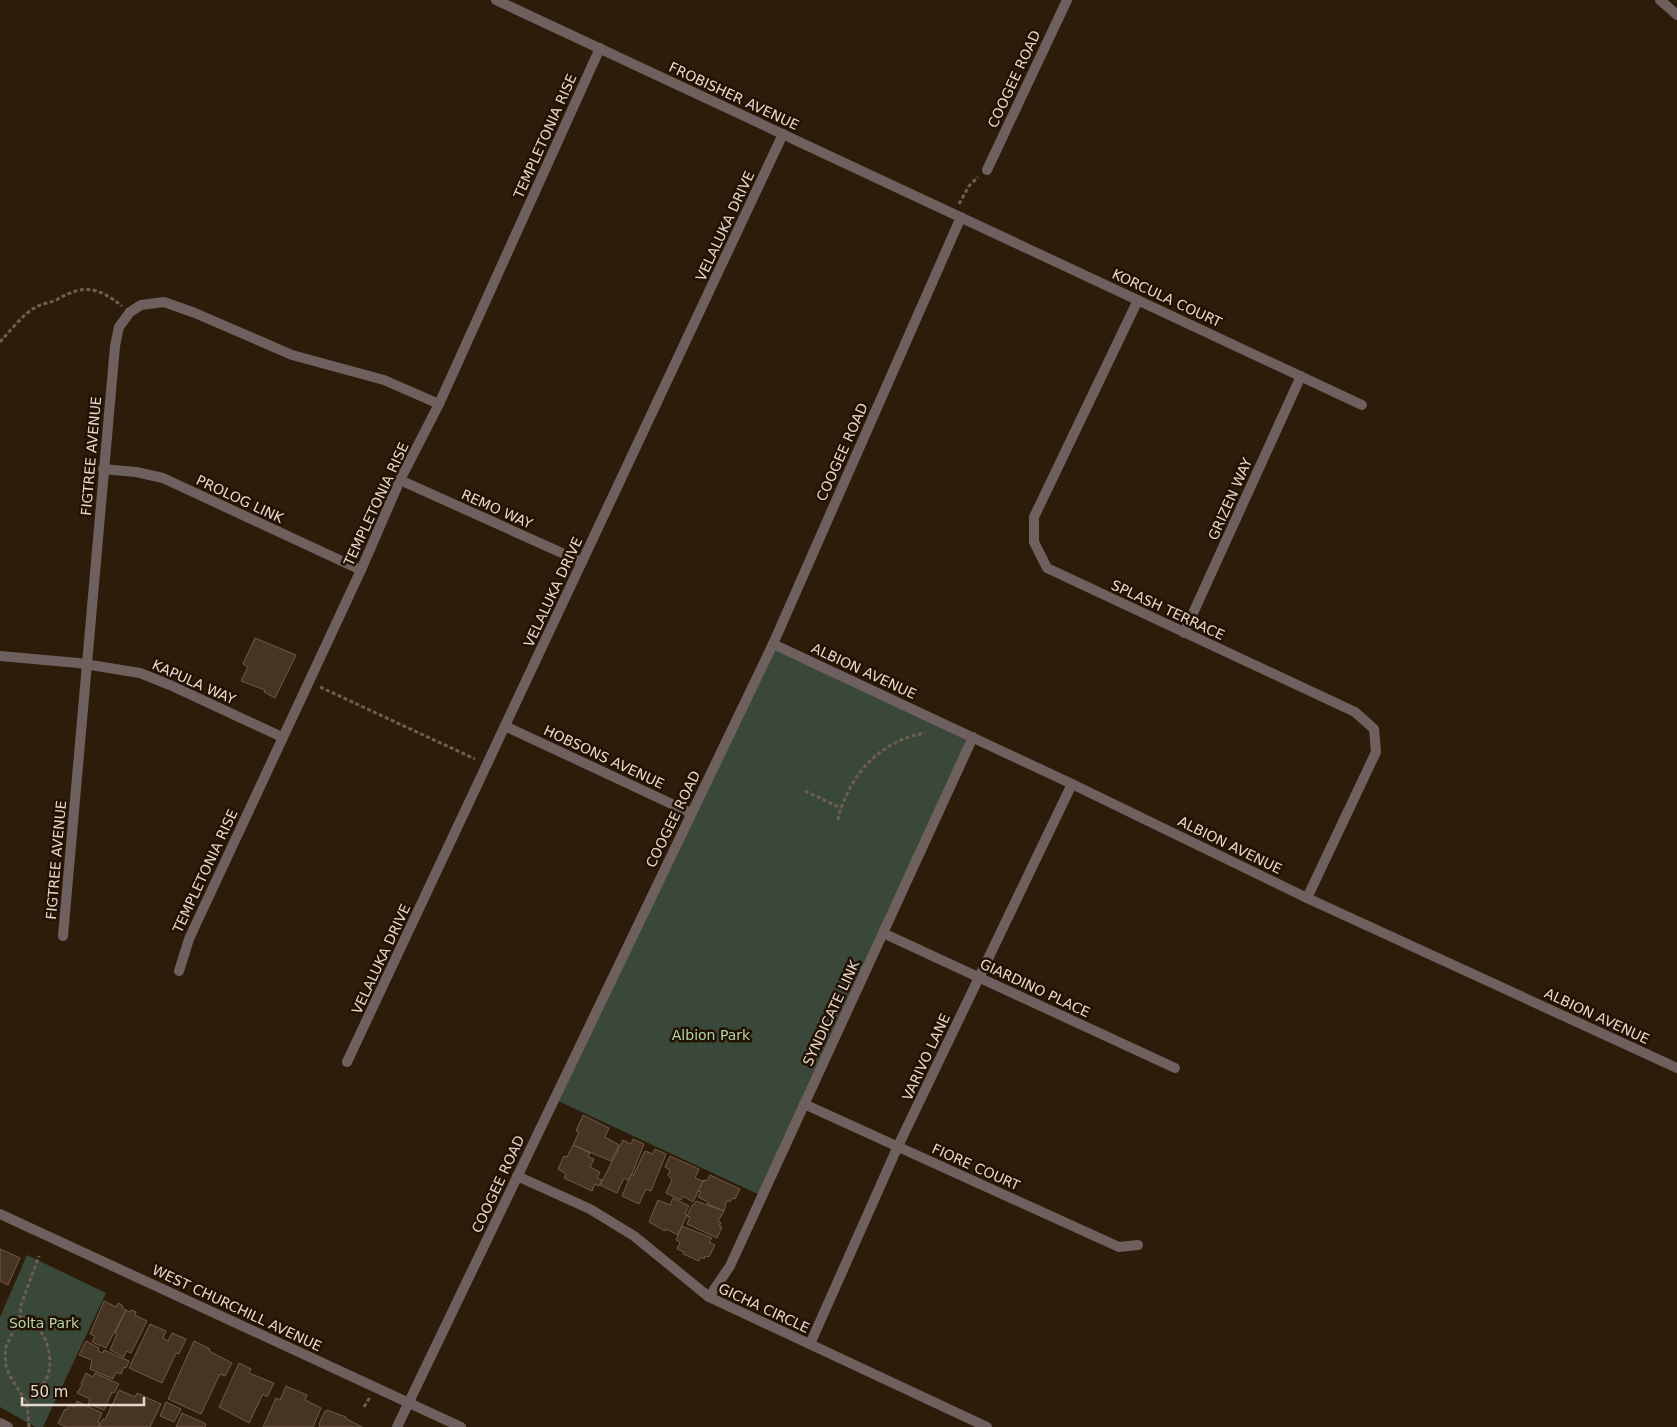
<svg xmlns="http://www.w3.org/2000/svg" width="1677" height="1427" viewBox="0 0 1677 1427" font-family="'DejaVu Sans',sans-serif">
  <rect width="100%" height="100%" fill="#2d1c0a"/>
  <g fill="#394838">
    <path d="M773,644l200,93 -211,459 -208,-97z"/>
    <path d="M27,1255l79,38 -63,134h-8l-35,-20v-90z"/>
  </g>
  <g fill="#483422" stroke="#705b48">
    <path d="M255,638l41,17 -21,43 -11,-6 1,-2 -24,-9 7,-14 -5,-3z"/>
    <path d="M583,1115l26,13 -4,9 14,8 -8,16 -38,-16 6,-13 -3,-1z"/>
    <path d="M633,1139l11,5 -15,37 -5,-3 -7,15 -17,-8 23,-45 8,4z"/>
    <path d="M573,1145l17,8 -2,4 6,2 -4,8 10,5 -3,6 5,2 -3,6 -4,-2 -3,7 -28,-13 2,-4 -8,-5 6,-13 3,1z"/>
    <path d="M655,1149l11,5 -15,37 -5,-2 -7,15 -17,-8 9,-21 2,1 12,-25 8,3z"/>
    <path d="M670,1156l29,13 -4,9 8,3 -10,21 -10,-6 -2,4 -15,-7 6,-13 -4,-5 2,-5 -5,-3z"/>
    <path d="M710,1175l30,14 -5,10 -3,-1 -2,4 -3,-2 -3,11 -17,-7 1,-2 -10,-5 3,-5 -3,-1 6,-11 3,1z"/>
    <path d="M673,1198l16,8 -4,8 2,1 -9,20 -12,-6 -1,2 -16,-9 9,-22 12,5z"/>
    <path d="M696,1201l28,10 -6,10 3,2 -2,3 3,1 -5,11 -30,-14 3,-7 -3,-1 6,-12 1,1z"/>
    <path d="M682,1226l30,12 -3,4 6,3 -6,12 -4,-1 -1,3 -4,-2 -1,4 -16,-7 1,-2 -7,-3 3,-7 -4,-2z"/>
    <path d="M0,1249l20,9 -12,27 -8,-4z"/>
    <path d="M104,1301l12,6 2,-4 5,3 -1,2 4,2 -20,38 -14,-6 3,-6 -5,-2z"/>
    <path d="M126,1310l4,2 1,-2 5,2 -1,3 12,6 -16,32 -5,-2 -2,6 -14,-7 7,-16 -2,-1z"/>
    <path d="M150,1324l16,7 -3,7 5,3 4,-8 14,6 -7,15 -3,-1 -14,30 -33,-15z"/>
    <path d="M86,1341l13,7 -1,3 5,2 1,-3 25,11 -3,7 -2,-1 -3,7 -5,-2 -3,7 -23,-10 2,-9 -13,-5z"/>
    <path d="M194,1341l16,8 -1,2 23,12 -7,13 -5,-2 -19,40 -33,-15z"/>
    <path d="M239,1363l12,6 -2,4 25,10 -7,14 -4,-3 -14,29 -30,-16z"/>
    <path d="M86,1373l7,4 2,-4 24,11 -5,9 -2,-1 -8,18 -16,-6 2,-5 -13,-6 5,-8 -1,-1z"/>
    <path d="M286,1386l21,9 -2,5 16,8 -8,19h-50l13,-29 4,2z"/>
    <path d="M119,1390l16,7 2,-4 24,11 -11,23h-51l4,-8 2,1z"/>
    <path d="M77,1401l25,12 -4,9 2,1 -2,4h-33l-7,-4 7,-14 2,1 2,-5 5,2z"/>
    <path d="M166,1402l15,7 -7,13 -14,-6z"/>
    <path d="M327,1410l19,7 -1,1 17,9h-43l1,-2 -1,-1 6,-13 1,1z"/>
    <path d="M182,1413l24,11 -1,3h-29z"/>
  </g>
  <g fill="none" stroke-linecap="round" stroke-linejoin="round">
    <g stroke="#6d5e4e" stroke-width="3" stroke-dasharray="4 2.5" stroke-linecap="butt">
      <path d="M959,204l10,-18 9,-9"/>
      <path d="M0,342c11,-12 22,-27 36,-35 7,-4 15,-4 22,-8 26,-15 40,-12 64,7"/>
      <path d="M320,687l155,72"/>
      <path d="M805,791l36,17"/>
      <path d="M838,820c1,-9 5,-17 9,-26 15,-32 42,-55 78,-61"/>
      <path d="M20,1316c6,6 14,8 19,14 5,5 7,11 9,18 6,27 -3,36 -21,55"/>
      <path d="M364,1407l6,-10"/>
      <path d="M29,1427l-2,-24 -17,-27 -4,-10 -1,-17 15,-33 1,-11 18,-49"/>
    </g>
    <g stroke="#6e605e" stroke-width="10">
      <path d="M496,0l866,405"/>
      <path d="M1660,0l17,15"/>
      <path d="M987,170l80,-170"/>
      <path d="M1138,300l-104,217v25l13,26 308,144 19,17 2,23 -69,146"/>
      <path d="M103,469l33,3 27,6 198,92"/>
      <path d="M400,480l182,82"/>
      <path d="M1184,633l117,-257"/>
      <path d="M773,644l299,140 235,114 370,170"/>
      <path d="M0,656l78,7 62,10 30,12 112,52"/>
      <path d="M505,726l186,87"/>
      <path d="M883,933l292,135"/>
      <path d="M63,936l52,-590 4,-19 11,-15 11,-7 23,-3 31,11 97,42 92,25 55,24"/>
      <path d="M179,971l10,-32 172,-369 39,-90 39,-76 161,-356"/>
      <path d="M347,1062l436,-928"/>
      <path d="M804,1104l315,143 19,-2"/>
      <path d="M517,1176l73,33 44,27 75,61 278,130"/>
      <path d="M0,1214l461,213"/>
      <path d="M709,1297l21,-31 243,-529"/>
      <path d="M810,1344l88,-198 174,-362"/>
      <path d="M0,1423l8,4"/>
      <path d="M397,1427l376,-783 188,-427"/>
    </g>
  </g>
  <g text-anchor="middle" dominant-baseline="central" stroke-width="5" stroke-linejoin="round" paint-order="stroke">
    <g font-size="14" fill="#e4d7cd" stroke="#231203">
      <text transform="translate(1014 79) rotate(-65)">COOGEE ROAD</text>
      <text transform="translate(734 96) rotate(25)">FROBISHER AVENUE</text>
      <text transform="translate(545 136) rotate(-66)">TEMPLETONIA RISE</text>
      <text transform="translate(725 226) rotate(-65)">VELALUKA DRIVE</text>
      <text transform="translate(1167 298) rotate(25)">KORCULA COURT</text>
      <text transform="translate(842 452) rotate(-66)">COOGEE ROAD</text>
      <text transform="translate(91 456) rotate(-85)">FIGTREE AVENUE</text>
      <text transform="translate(240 499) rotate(25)">PROLOG LINK</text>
      <text transform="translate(1230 499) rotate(-66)">GRIZEN WAY</text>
      <text transform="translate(376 504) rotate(-65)">TEMPLETONIA RISE</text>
      <text transform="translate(497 509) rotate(24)">REMO WAY</text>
      <text transform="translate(553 592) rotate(-65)">VELALUKA DRIVE</text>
      <text transform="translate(1168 610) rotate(25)">SPLASH TERRACE</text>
      <text transform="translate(864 671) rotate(25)">ALBION AVENUE</text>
      <text transform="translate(194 682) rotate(24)">KAPULA WAY</text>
      <text transform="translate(604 757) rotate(25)">HOBSONS AVENUE</text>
      <text transform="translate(673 819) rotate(-64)">COOGEE ROAD</text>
      <text transform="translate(1230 845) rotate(26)">ALBION AVENUE</text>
      <text transform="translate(56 860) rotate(-85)">FIGTREE AVENUE</text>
      <text transform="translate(205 871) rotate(-65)">TEMPLETONIA RISE</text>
      <text transform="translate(381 959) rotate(-65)">VELALUKA DRIVE</text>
      <text transform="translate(1035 988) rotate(25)">GIARDINO PLACE</text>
      <text transform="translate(831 1013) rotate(-65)">SYNDICATE LINK</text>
      <text transform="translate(1597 1016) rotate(25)">ALBION AVENUE</text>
      <text transform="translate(926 1057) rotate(-65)">VARIVO LANE</text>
      <text transform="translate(976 1167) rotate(24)">FIORE COURT</text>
      <text transform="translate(498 1184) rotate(-65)">COOGEE ROAD</text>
      <text transform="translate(237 1308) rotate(25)">WEST CHURCHILL AVENUE</text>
      <text transform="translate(764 1308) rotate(25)">GICHA CIRCLE</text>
    </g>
    <g font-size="14" fill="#aed5ab" stroke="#231203">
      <text x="711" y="1035">Albion Park</text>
      <text x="44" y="1323">Solta Park</text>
    </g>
  </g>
  <path d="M22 1397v8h122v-8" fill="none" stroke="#e4d7cd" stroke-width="2.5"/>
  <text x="30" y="1397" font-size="15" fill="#e4d7cd" stroke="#231203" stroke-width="4" paint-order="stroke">50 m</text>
</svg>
